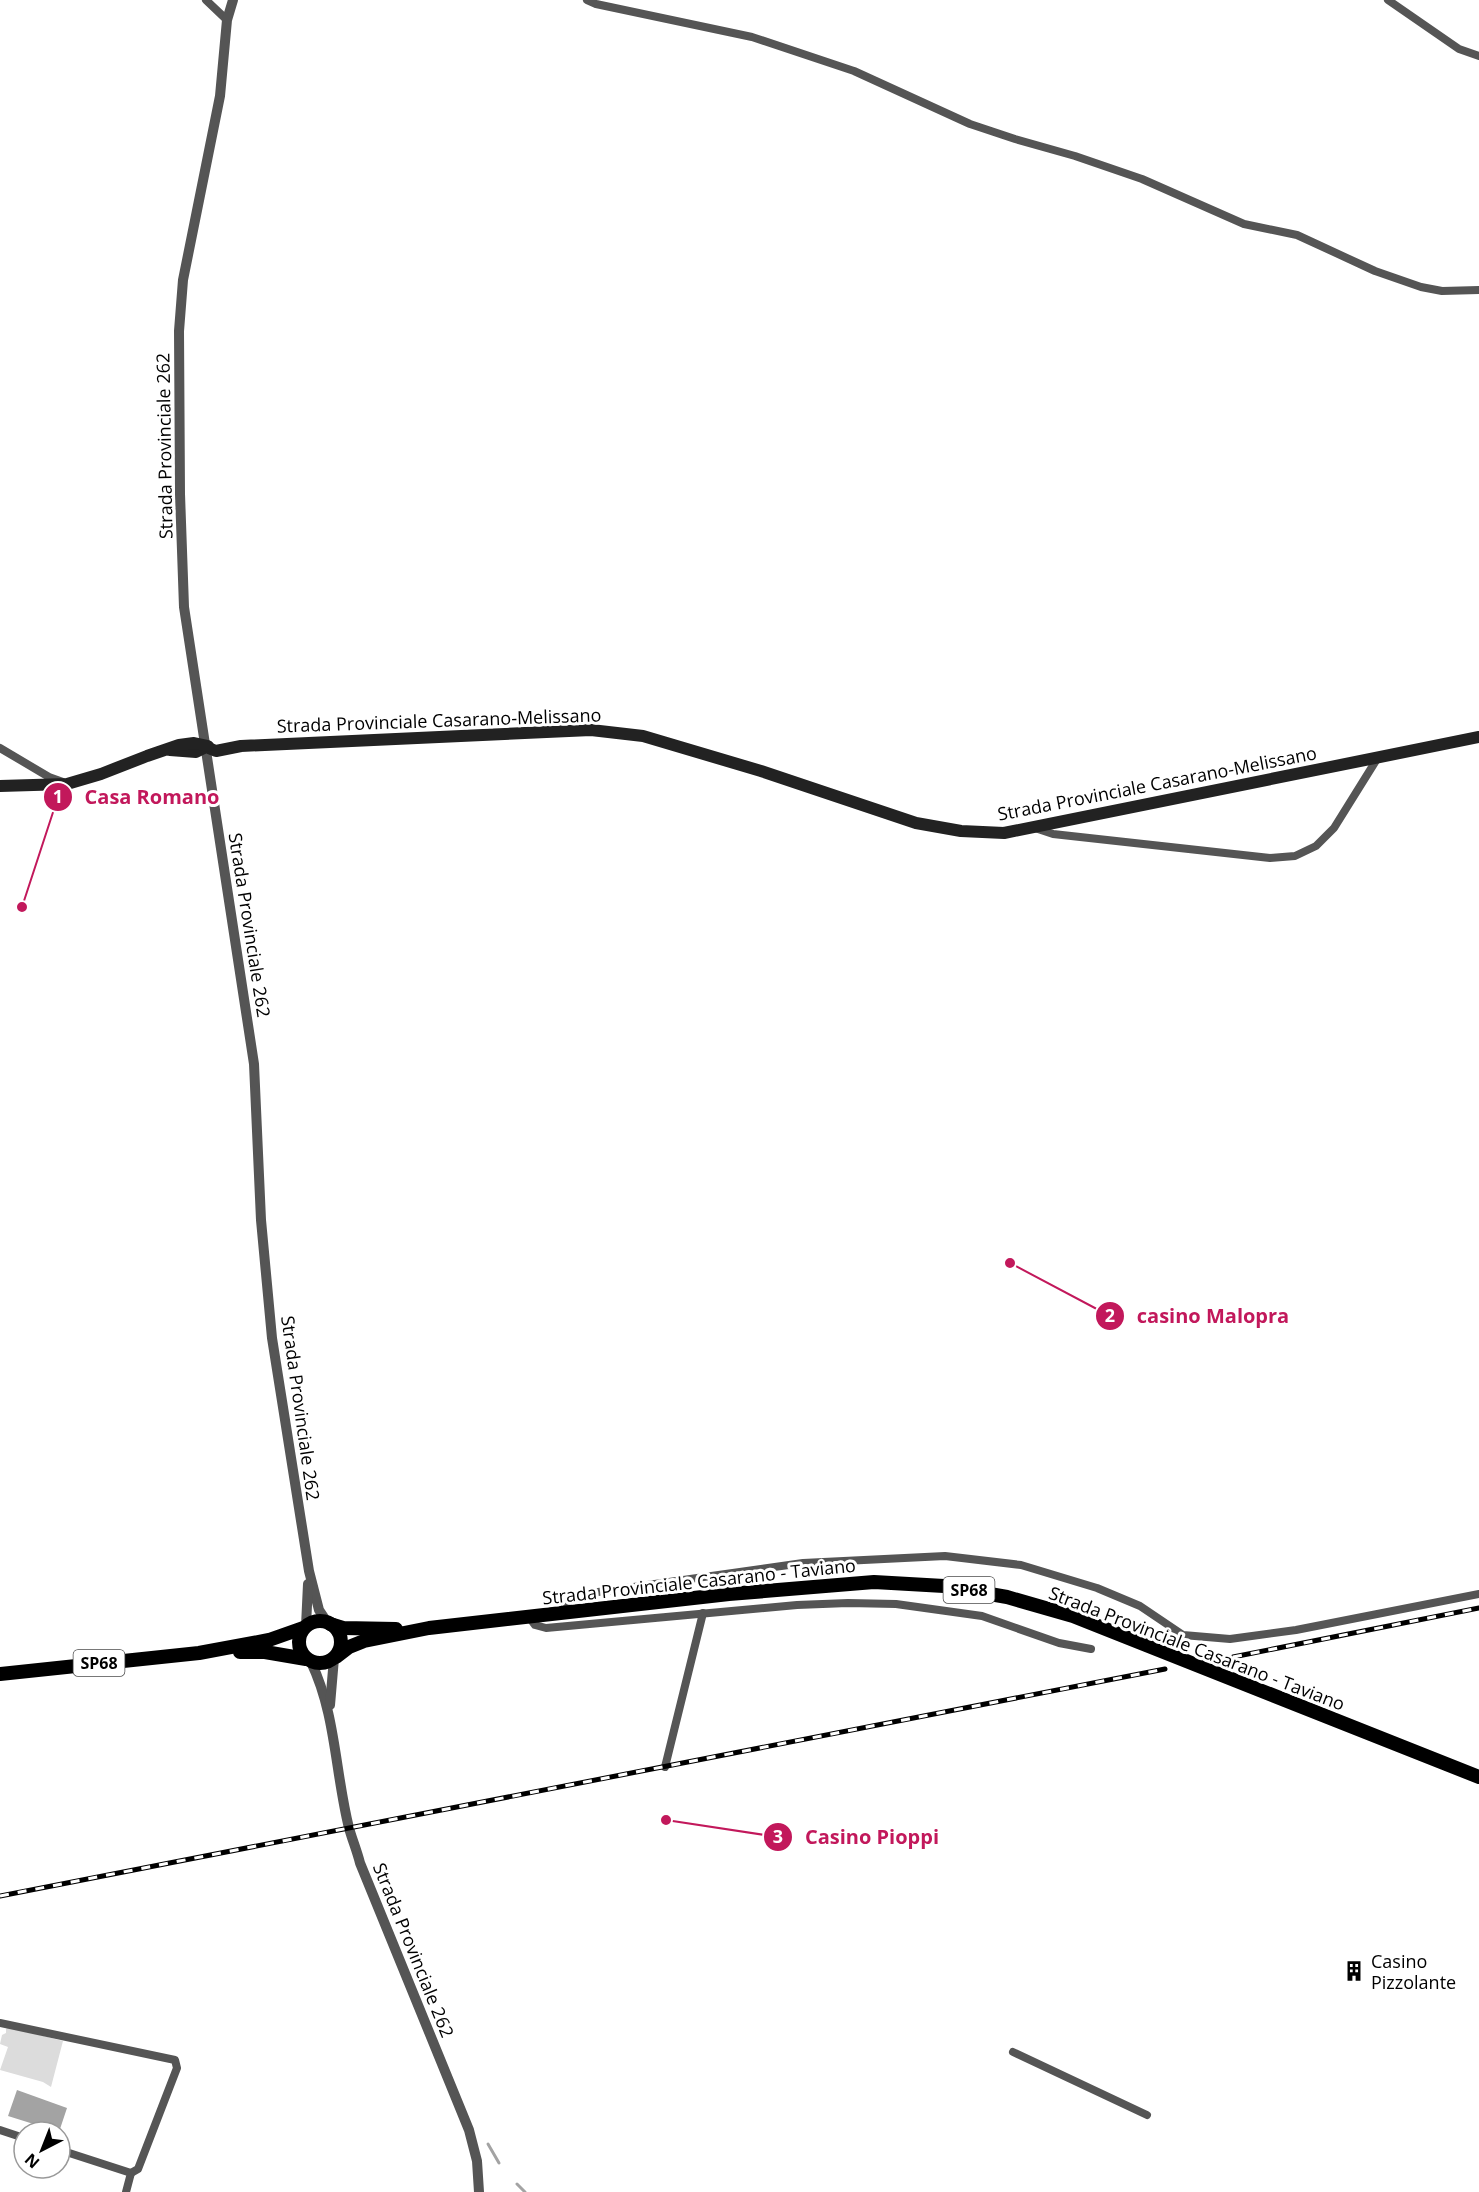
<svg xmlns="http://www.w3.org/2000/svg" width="1479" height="2192" viewBox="0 0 1479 2192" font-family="'Open Sans',sans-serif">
  <rect width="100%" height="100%" fill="#fff"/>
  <path fill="#dcdcdc" d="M8,2027l55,14 -12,46 -8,-5 -43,-12 8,-23 -8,-3 2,-9 4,-2v-4z"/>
  <path fill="#a3a3a3" d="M17,2090l50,18 -8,24 -51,-16z"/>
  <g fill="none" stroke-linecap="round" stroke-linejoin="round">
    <g stroke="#a3a3a3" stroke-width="3">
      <path d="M488,2144l11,19"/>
      <path d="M517,2184l8,8"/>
    </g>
    <g stroke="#555" stroke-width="8">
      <path d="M206,0l21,20"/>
      <path d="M587,0l9,4 156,33 102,34 116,53 45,15 60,17 67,23 102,45 53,11 78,36 46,16 21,4 37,-1"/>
      <path d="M1388,0l71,49 20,7"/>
      <path d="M0,748l49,29 14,5"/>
      <path d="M1035,828l18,6 217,24 25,-2 21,-10 18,-18 43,-69"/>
      <path d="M560,1613l10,-13 14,-6 219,-31 142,-7 76,9 76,23 43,18 43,29 47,4 66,-9 183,-36"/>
      <path d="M529,1617l6,8 11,3 251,-23 51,-2 48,1 86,12 77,27 32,6"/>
      <path d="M665,1767l38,-154"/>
      <path d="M0,2023l175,37 2,8 -39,101 -7,4"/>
      <path d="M1013,2052l134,63"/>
      <path d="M0,2130l24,8"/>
      <path d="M60,2150l71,23 -5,19"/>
    </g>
    <g stroke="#555" stroke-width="10">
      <path d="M233,0l-6,20 -7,76 -37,184 -4,51 1,163 4,113 70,457 7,156 11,118 37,233 10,39 8,12"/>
      <path d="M306,1626l2,-42"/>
      <path d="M311,1662c25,52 24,110 38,166 3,11 8,23 11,35l109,267 8,31 2,31"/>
      <path d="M330,1705l4,-47"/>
    </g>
    <g stroke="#222" stroke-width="12">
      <path d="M170,750l26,2 10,-5 10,4 25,-5 350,-16 52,6 118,35 155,52 45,8 43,2 475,-96"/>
      <path d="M0,786l67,-2 34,-10 46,-18 32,-11 15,-2 14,3"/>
    </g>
    <g stroke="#000" stroke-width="14">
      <circle cx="320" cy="1642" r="21"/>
      <path d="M330,1624l13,4 53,1"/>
      <path d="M240,1652h25l41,7"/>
      <path d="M336,1657l13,-10 15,-6 65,-13 300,-34 145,-12 70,4 63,11 66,19 406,161"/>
      <path d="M0,1674l199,-21 70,-13 34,-12"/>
    </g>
    <g stroke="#000" stroke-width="5">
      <g id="rail">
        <path d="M1233,1657l246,-49"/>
        <path d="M0,1896l1165,-227"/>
      </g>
    </g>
    <use href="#rail" stroke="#fff" stroke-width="3" stroke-dasharray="9" stroke-linecap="butt"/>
  </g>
  <defs>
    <g id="building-bare" transform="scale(1.62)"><path d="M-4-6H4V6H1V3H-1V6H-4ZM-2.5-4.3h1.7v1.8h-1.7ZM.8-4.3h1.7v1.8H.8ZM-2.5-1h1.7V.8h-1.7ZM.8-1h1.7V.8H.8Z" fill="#000" stroke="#fff" stroke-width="2.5" paint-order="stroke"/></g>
  </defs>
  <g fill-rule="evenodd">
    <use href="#building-bare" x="1354" y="1971"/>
  </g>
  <g text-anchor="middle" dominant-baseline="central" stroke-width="6" stroke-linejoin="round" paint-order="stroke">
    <g fill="#fff" stroke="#4c4c4c" stroke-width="1.5">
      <rect x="943.5" y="1577" width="51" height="26" rx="4.5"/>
      <rect x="73.5" y="1650" width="51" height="26" rx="4.5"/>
    </g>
    <g font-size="16" font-weight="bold" fill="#000">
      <text x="969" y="1590">SP68</text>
      <text x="99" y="1663">SP68</text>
    </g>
    <g font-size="18" fill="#000" stroke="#fff">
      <text transform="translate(164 446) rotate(-91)">Strada Provinciale 262</text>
      <text transform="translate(439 720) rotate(-2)">Strada Provinciale Casarano-Melissano</text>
      <text transform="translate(1157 783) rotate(-11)">Strada Provinciale Casarano-Melissano</text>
      <text transform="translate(250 925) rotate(81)">Strada Provinciale 262</text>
      <text transform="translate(301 1408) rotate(82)">Strada Provinciale 262</text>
      <text transform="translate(699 1581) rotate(-6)">Strada Provinciale Casarano - Taviano</text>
      <text transform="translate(1197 1648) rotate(21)">Strada Provinciale Casarano - Taviano</text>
      <text transform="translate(414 1950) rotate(68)">Strada Provinciale 262</text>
    </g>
    <g font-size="18" fill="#000" stroke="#fff" text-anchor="start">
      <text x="1371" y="1961">Casino<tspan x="1371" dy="21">Pizzolante</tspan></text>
    </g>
  </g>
  <path fill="none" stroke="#c2185b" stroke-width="2" d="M22 907L58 797M1010 1263L1110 1316M666 1820L778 1837"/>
  <g fill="#c2185b" stroke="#fff" stroke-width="2">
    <circle cx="22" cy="907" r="6"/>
    <circle cx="1010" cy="1263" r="6"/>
    <circle cx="666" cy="1820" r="6"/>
    <circle cx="58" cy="797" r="15"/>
    <circle cx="1110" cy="1316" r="15"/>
    <circle cx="778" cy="1837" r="15"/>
  </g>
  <g font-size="18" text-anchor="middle" font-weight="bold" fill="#fff">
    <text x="58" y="803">1</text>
    <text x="1110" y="1322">2</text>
    <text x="778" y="1843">3</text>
  </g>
  <g font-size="20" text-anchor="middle" font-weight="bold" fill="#c2185b" stroke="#fff" stroke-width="6" stroke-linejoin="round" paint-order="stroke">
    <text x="152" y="804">Casa Romano</text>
    <text x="1213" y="1323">casino Malopra</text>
    <text x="872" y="1844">Casino Pioppi</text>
  </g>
  <g transform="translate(42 2150) rotate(222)"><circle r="28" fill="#ffffff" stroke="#999999" stroke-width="1.5"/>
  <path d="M0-4.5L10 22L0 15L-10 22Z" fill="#000000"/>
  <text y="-9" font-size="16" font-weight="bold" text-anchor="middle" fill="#000000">N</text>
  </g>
</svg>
